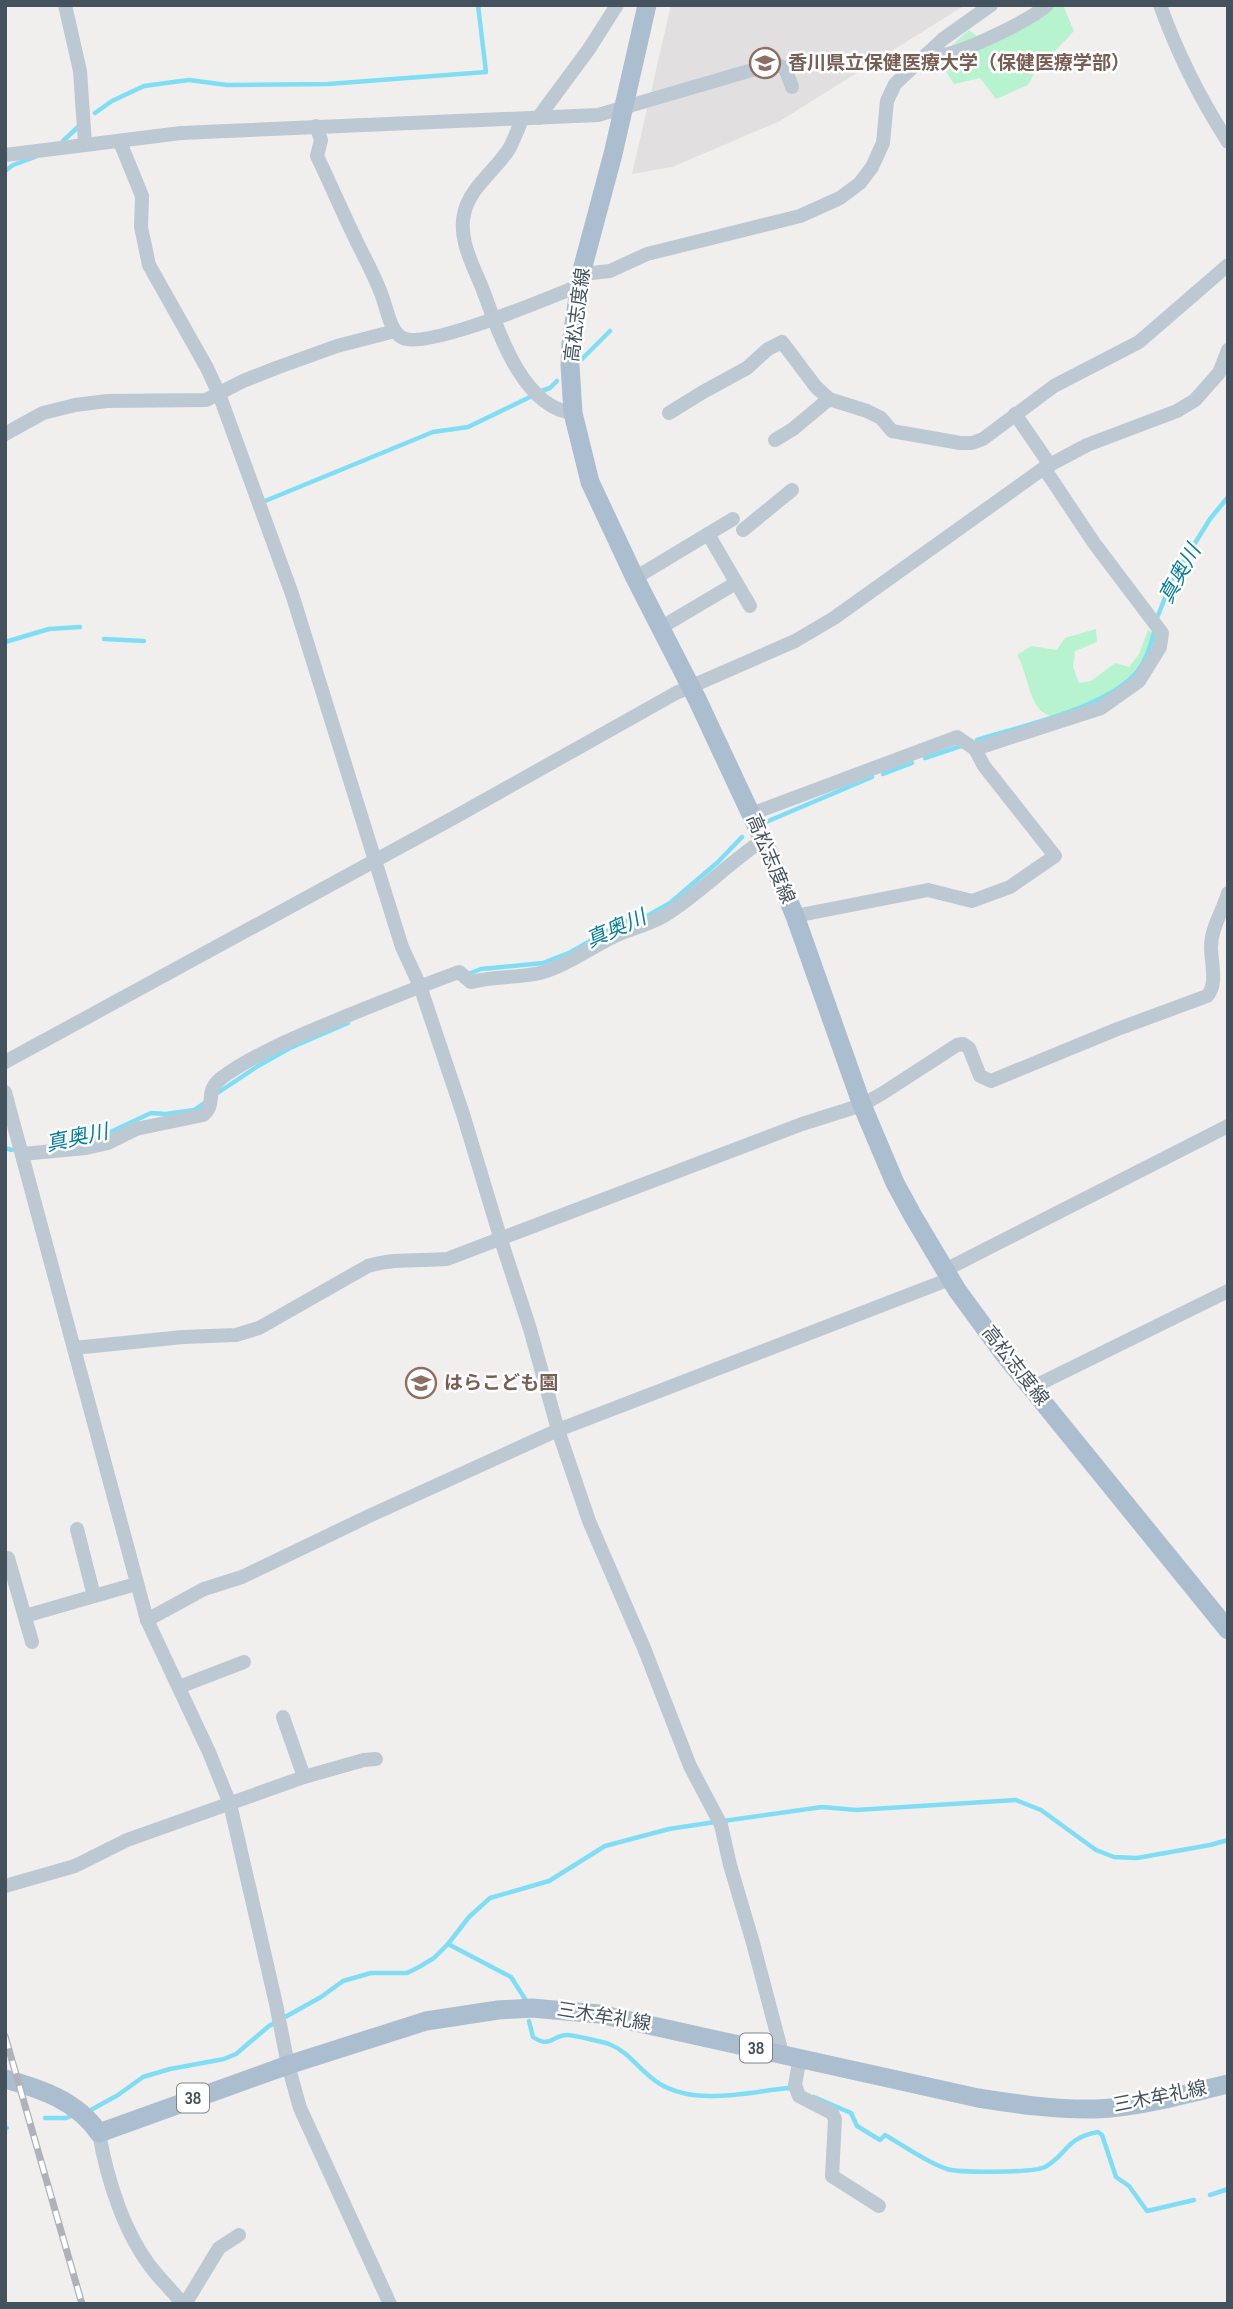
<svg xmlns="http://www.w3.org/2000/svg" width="1233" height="2309" viewBox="0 0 1233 2309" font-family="'Sofia Sans Condensed','Noto Sans JP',sans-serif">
  <rect width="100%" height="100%" fill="#f1eeee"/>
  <path fill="#e2dfe0" d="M671,5h294l-185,116 -108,46 -40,7z"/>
  <g fill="#b7f3ce">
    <path d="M1050,5h13l11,26 -39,41 -7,13 -32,14 -16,-21 -26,6 -16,-26 31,-28 8,6z"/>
    <path d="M1096,629l1,13 -22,9 -2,16 6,16 12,-2 24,-18 14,4 10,-13 9,-24 9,5c-4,16 -11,31 -21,43 -14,17 -71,49 -92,35 -15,-9 -17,-43 -27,-58l14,-9 26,4 8,-12z"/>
  </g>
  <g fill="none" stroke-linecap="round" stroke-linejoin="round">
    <g stroke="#80def4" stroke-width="4.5">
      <path d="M95,113l17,-12 32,-15 22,-3 23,-3 38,5 101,-1 158,-12 -8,-67"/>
      <path d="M63,141l15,-14"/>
      <path d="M5,171l8,-6 22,-8"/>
      <path d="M580,361l30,-30"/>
      <path d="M541,391l9,-3 7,-7"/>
      <path d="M265,501l168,-69 35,-5 62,-30"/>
      <path d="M1157,618l15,-38 38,-61 18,-22"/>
      <path d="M104,639l40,2"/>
      <path d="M5,642l44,-13 31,-2"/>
      <path d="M977,740c44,-14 130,-32 160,-68 9,-11 14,-27 17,-40"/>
      <path d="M925,758l36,-12"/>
      <path d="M883,774l29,-11"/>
      <path d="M766,822l106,-45"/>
      <path d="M468,974l13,-5 62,-6 28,-11 52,-30 24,-6 23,-13 48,-41 24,-25"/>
      <path d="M216,1094l42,-28 32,-18 58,-25"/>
      <path d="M69,1143l35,-8 47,-22 15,1 28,-4 12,-8"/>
      <path d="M5,1148l7,2"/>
      <path d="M723,1821l99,-14 34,3 160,-10 25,10 55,40 18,7 23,1 73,-13 18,-5"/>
      <path d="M448,1944l63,33 16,25"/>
      <path d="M529,2021l4,16c18,12 19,-2 34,-2 7,0 35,7 42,9 21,8 32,29 51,40 37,22 88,8 128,4l5,2"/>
      <path d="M814,2097l37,16 6,13 23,14 5,-5c18,10 42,28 62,34 14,4 85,4 98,-2 23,-13 20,-29 53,-35l4,3 14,42 13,9 18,25 47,-11"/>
      <path d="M89,2111l29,-16 25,-18 27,-8 54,-10 12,-5 33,-28 52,-29 22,-16 28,-8h36l12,-6 15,-9 14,-14 21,-27 21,-19 59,-17 56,-35 64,-17 46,-7"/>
      <path d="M45,2118h21l8,-3"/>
      <path d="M5,2129l2,-1"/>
      <path d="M1210,2195l18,-6"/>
    </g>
    <g stroke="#bdc9d2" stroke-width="14">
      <path d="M65,5l15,66 5,73"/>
      <path d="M1160,5c18,50 39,92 68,137"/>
      <path d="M927,54c5,0 11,1 16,1 21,-3 88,-35 104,-50"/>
      <path d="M538,118l51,-69 28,-44"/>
      <path d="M522,119c-4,10 -8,21 -13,30 -13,21 -40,39 -45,65 -6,26 10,53 19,76 15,41 40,118 90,123"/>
      <path d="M316,126l5,14 -4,16c13,27 25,55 38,82 9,19 20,38 27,58 5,13 8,36 21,42 23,11 141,-38 168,-49l7,-1"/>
      <path d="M120,142l22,54 -1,31 8,38 58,103 12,26 73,200 110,353 18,39 43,128 38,126 29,89 28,101 31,91 55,127 46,118 31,59 9,40 23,78 29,110"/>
      <path d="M5,155l176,-22 417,-18 171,-50h9l7,3 7,19"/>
      <path d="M582,270l10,3 18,-2 37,-17 153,-38 40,-18 20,-15 12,-16 11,-24 4,-42 8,-17 48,-45 48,-34"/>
      <path d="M669,413l34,-21 44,-24 21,-19 14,-7 34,45 13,12 38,12 14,7 11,13 68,12h12l11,-4 71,-53 85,-44 89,-77"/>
      <path d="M1015,414l35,51"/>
      <path d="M5,434l38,-21 32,-8 32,-4 99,-1 37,-19 33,-13 61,-22 58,-15"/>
      <path d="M775,440l18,-11 36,-30"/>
      <path d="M743,530l49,-40"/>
      <path d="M708,534l42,72"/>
      <path d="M635,578l98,-59"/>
      <path d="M660,628l76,-45"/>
      <path d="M975,749l126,-41 38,-27 21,-34 2,-14 -68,-90 -50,-75"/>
      <path d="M751,814l206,-77 18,12 9,17 71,90 -45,31 -38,14 -44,-11 -133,26"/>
      <path d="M5,1062l450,-245 221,-124 119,-52 39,-23 210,-150 43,-23 90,-34 18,-11 24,-27 9,-23"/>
      <path d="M5,1092l142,528 62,132 21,52 46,200 12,61 12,43 90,196"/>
      <path d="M22,1154l64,-6 22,-5 28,-14 67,-14c16,-14 -2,-22 21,-39 36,-25 79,-42 120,-59 38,-15 76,-31 115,-45l12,10c23,-6 46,-4 69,-9 23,-6 46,-22 67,-33 20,-12 44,-14 63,-28 33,-22 60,-50 93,-72"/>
      <path d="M945,1270l283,-144"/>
      <path d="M74,1348l109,-11 53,-2 23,-7 109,-62c26,-8 53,-5 79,-7l355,-135 60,-19 21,-12 74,-48 6,-1 6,4 11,28 11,5 124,-51 92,-34c11,-11 4,-34 4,-49 0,-19 12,-36 17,-54"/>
      <path d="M1031,1388l197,-97"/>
      <path d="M77,1529l17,67"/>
      <path d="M8,1558l24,84"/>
      <path d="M25,1616l111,-32"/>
      <path d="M147,1620l57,-31 38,-12 127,-61 189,-86 392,-151"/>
      <path d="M179,1687l65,-25"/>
      <path d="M283,1717l21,60"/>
      <path d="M5,1886l70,-20 52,-26 177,-63 60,-17 12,-1"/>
      <path d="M800,2057l-5,28 4,11 33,17 3,6 -3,57 47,30"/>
      <path d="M99,2133c8,46 25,101 55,138 9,11 20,22 29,33"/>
      <path d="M185,2304l34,-56 20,-13"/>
    </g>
    <g stroke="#abbed0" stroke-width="19">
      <path d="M647,5l-34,149 -31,116 -11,74 -1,21 3,48 17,69 45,96 62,121 66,141 32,76 67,189 33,78 18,33 44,74 46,63 225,277"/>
      <path d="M5,2079c37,10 72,22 94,54l189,-68 138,-44 72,-11 34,-2 67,6 379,84c39,6 78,12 118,11 44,-2 89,-15 132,-25"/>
    </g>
    <g stroke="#afb3b9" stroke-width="7">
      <path id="rail" d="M5,2036l77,268"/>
    </g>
    <use href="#rail" stroke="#fff" stroke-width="4.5" stroke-dasharray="13" stroke-linecap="butt"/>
  </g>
  <defs>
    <g id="university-ring" transform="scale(1.575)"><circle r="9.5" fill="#fff" stroke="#8d6e63" stroke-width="1.5"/><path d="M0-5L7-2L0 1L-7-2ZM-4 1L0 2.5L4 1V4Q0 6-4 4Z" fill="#8d6e63"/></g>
    <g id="school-ring" transform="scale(1.575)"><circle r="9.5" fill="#fff" stroke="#8d6e63" stroke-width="1.5"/><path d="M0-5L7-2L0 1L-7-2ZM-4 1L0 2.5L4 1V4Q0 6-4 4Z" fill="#8d6e63"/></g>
  </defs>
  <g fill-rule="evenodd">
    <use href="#university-ring" x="765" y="63"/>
    <use href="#school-ring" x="421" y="1383"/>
  </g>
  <g text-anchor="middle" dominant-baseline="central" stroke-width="5" stroke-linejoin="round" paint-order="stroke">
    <g fill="#fff" stroke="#7c868e" stroke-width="2">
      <rect x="740" y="2033.5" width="32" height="29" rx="5"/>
      <rect x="177" y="2083.5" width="32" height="29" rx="5"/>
    </g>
    <g font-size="18" font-weight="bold" fill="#44525d">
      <text x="756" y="2048">38</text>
      <text x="193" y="2098">38</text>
    </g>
    <g font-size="19" font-weight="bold" fill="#785e54" stroke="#fff" text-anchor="start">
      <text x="788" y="63">香川県立保健医療大学（保健医療学部）</text>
      <text x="444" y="1383">はらこども園</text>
    </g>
    <g font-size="19" fill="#44525d" stroke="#fff">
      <text transform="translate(578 315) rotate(-83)">高松志度線</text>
      <text transform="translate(770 859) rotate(67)">高松志度線</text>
      <text transform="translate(1015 1366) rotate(52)">高松志度線</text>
      <text transform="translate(604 2017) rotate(9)">三木牟礼線</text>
      <text transform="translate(1160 2097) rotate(-11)">三木牟礼線</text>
    </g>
    <g font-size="21" font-style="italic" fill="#037e9c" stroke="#fff">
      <text transform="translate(1180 574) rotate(-61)">真奥川</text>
      <text transform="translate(616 929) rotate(-24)">真奥川</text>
      <text transform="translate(77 1138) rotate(-12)">真奥川</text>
    </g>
  </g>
  <rect width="1233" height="2309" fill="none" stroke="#44525d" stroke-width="14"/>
</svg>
